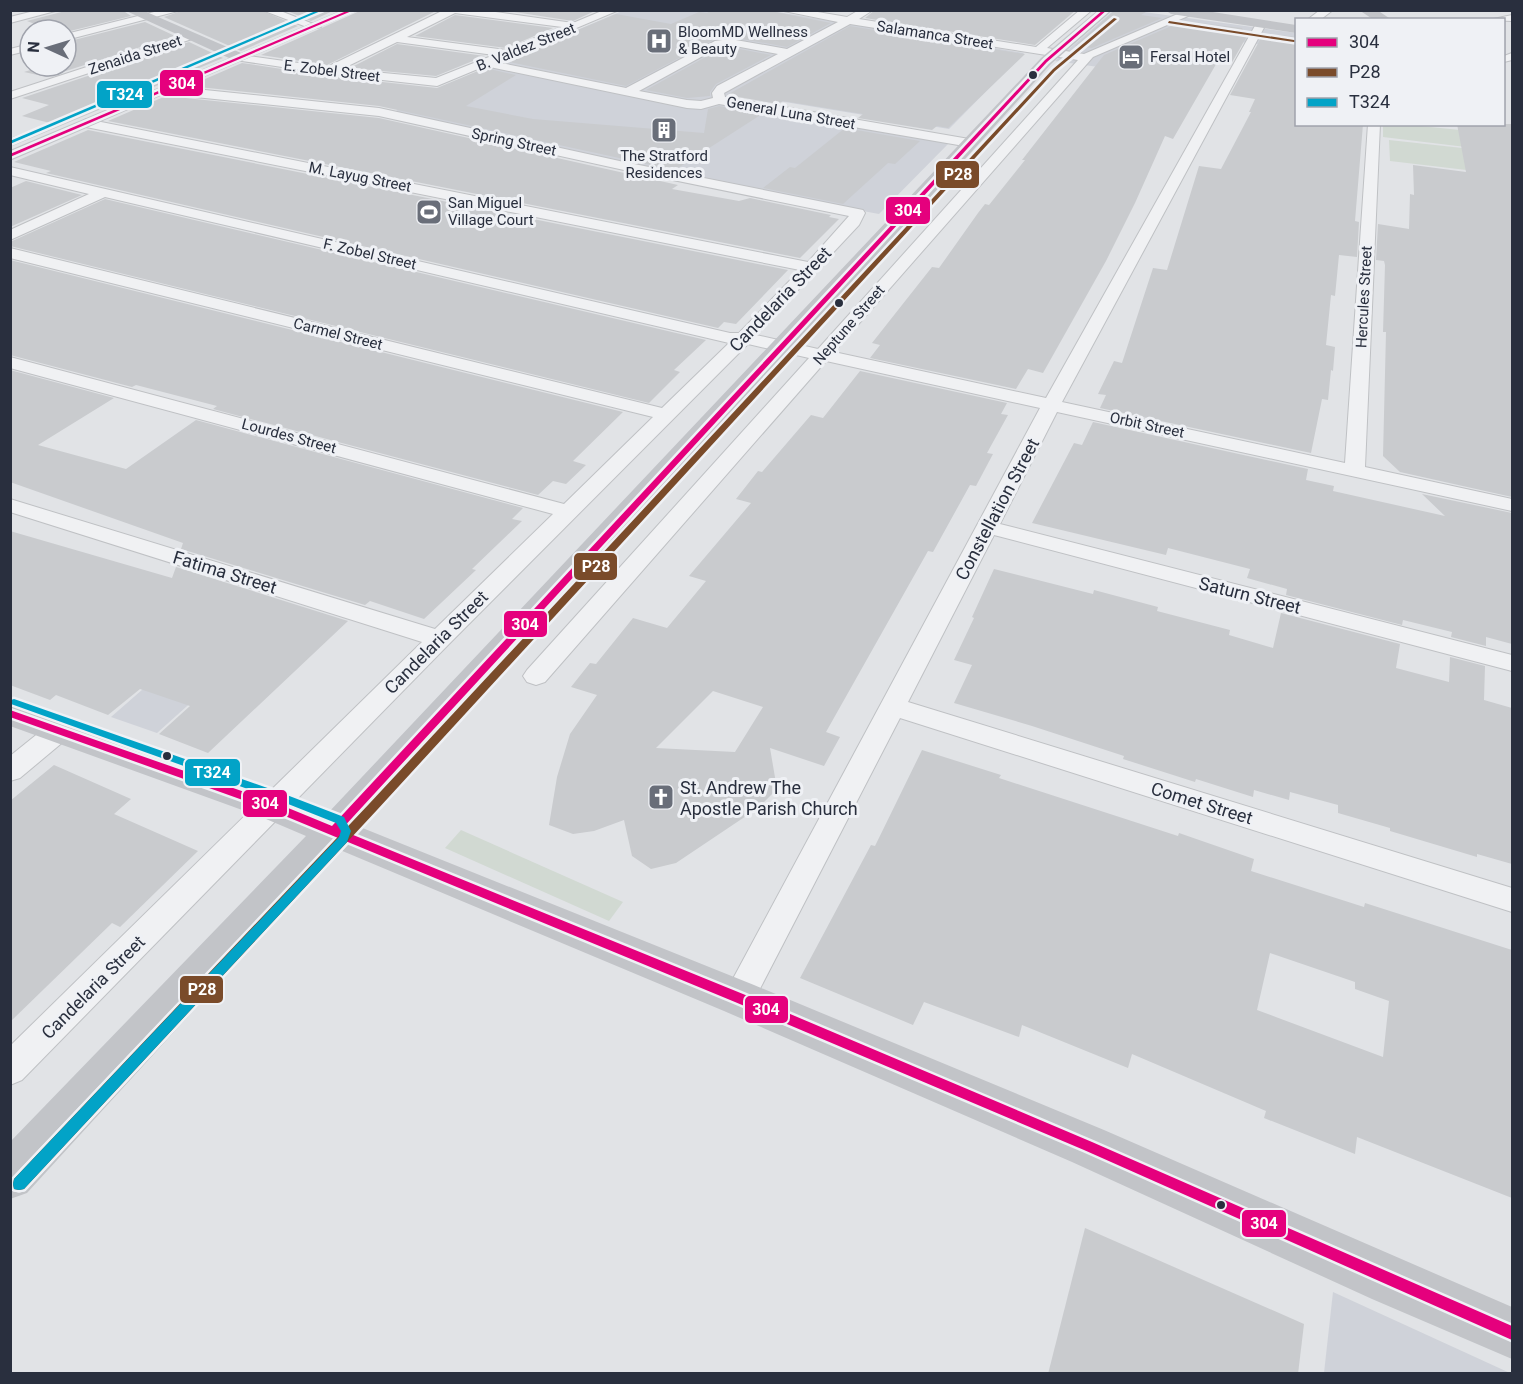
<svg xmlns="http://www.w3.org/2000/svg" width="1523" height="1384" viewBox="0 0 1523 1384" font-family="Roboto,sans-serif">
  <rect width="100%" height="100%" fill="#e1e3e6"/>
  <g fill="#cfd2d9">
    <path d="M622,11h149l253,42 -75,76 -213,-35 -16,10 230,38 -71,72 -252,-47 -233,-55 35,-19z"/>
    <path d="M1113,11h24l159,22v16l-103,-13 -43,38 -95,-13z"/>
    <path d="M182,655l44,16 -69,62 -46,-16z"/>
    <path d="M1333,1292l177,81h-186z"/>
  </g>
  <g fill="#d1d9d2">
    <path d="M1383,125h27l60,6 4,17 -91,-11z"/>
    <path d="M1487,133l25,2v29l-17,-2 -20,9 -85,-10 -1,-21 101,11z"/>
    <path d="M461,830l162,72 -14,19 -164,-73z"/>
  </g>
  <g fill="#c9cbce" fill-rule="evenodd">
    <path d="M69,10h53l9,6 -65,16 -16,-2 -23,-9z"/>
    <path d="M184,10h76l38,16 -57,25 -77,-34z"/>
    <path d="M285,10h50l-24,11z"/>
    <path d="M362,10h76l-111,55 -66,-10z"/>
    <path d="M501,10h96l-24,11z"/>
    <path d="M712,10h54l65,13 -44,24 -57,-10 -15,2 -89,47 -122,-25 112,-47 55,10 28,-12 8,1z"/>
    <path d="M875,10h201l-41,35 -170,-27z"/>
    <path d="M1115,10h34l-8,5 21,3 -70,30 -17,-2z"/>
    <path d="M455,15l98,13 -47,20 -91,-12z"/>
    <path d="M1183,21l59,7 5,8 -16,28 -12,-5 -46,80 -8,-3 -30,67 -29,58 -63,112 -15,-4 -12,20 -146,-31 10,-13 -8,-2 60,-76 7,1 39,-55 7,-9 4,1 36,-45h-3l82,-105z"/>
    <path d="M145,22l30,14 -128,41 -23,-5 19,-6h23v-24z"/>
    <path d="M850,26l175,28 -77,74 -11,-2 -5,4 -74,-12 5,-4 -80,-13 -5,3 -51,-9z"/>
    <path d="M1279,35l17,2v87h67l-8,97 4,1 -2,35 -18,-2 -4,41 -4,-1 -5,50 9,2 -2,24 -2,-1 -3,30 -6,-1 -11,54 -211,-45 6,-13 -8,-1 16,-33 8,2 31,-95 14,2 32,-104 22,3 30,-57h-2l6,-13 -25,-4 32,-59z"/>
    <path d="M189,42l34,16 -213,89v-9l40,-15 -28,-7 27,-11 -27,-7z"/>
    <path d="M397,44l88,12 -49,20 -86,-8z"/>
    <path d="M730,47l41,8 -55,29 -6,8v4l-23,2 -41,-8 76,-42z"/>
    <path d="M242,63l86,13 109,12 48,-20 31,7 -50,31 67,13 171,14 4,-24 11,-3 43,8 -87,56 -296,-64 -190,-20z"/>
    <path d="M166,96l213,22 299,67 -6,4 67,12 11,-3 81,17 -2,2 10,2 -39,39 -692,-137z"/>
    <path d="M1457,124h55v373l-112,-25 -17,-16 3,-124h-3l2,-67 -1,-4 -8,-1 2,-36 31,5 1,-35 4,1 -1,-30 53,7z"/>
    <path d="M845,128l75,13 -25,23 -7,-1 -45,41 -80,-16 27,-21 5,1z"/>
    <path d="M88,130l700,140 -52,54 -12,-2 -6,6 -672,-155 5,-2 -37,-9z"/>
    <path d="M26,181l56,14 -72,32v-39z"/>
    <path d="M105,199l601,141 -32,30 6,2 -31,31 -639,-157v-4z"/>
    <path d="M10,260l613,152 -50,49 13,4 -20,19 -13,-3 -15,14 -325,-86 4,-3 -81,-21 -4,2 -122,-32z"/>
    <path d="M10,370l104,28 -76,47 88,24 70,-49 327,88 -11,11 10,2 -50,48 4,1 -52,49 -54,-18 -5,4 -184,-56 2,-6 -173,-61z"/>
    <path d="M860,371l147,32 -6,11 7,1 -21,38 6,1 -17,32 -6,-1 -37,67 -5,-1 -102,181 14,5 -16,29 -54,-18 7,41 -19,19 -82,55 -25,6 -19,-13 -8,-36 -30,11 -21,3 -24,-9 8,-48 13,-43 27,-39 -26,-8 19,-24 6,1 37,-46 34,10 39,-47 -17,-5 62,-73 -15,-4 22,-28 4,1 49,-57 12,3zM713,691l50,16 -28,45 -79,-4z"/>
    <path d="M1093,422l215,47 -2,11 28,6 -1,5 112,25 -23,-22 90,19v131l-26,-7v9l-35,-9 1,-5 -49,-12 -1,5 -116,-30 1,-6 -40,-11 3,-9 -82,-21 -2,7 -134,-32 42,-80 8,2z"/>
    <path d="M10,531l162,47 4,-11 172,54 -140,132 -49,-19 31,-28 -50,-17 -32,26 -52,-20 -6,5 -40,-15z"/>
    <path d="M994,569l99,25 1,-4 64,17 -1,4 73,19 -1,5 44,13 8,-35 119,31 -4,24 53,14 1,-25 35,9 -1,34 28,8v156l-35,-10v3l-87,-26v-3l-52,-15v-8l-48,-13 -1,8 -35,-10 -1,7 -57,-18 -1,3 -72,-23 1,-3 -92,-30 -78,-23 18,-38 -18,-5 20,-42 -2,-1z"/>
    <path d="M922,750l79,25 -2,3 179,58 1,-3 75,26 -3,12 113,36 1,-4 147,47v248l-155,-61 -2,17 -91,-36 2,-7 -134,-57 -4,14 -106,-43 -3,12 -95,-35 -11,23 -113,-47 71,-133 4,1zM1270,953l85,29v7l34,12 -6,56 -126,-47z"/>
    <path d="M54,765l77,34 -17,15 84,37 -78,76 -8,-4 -102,99v-221z"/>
    <path d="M1085,1228l219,96 -6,50h-250z"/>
  </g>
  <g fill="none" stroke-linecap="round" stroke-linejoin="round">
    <g stroke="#bfc1c4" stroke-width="2">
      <g id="street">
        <path d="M38,10h21l-49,13v-6z"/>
        <path d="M162,10h20l-116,30v-6z"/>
        <path d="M262,10h16l43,17 -9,2z"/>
        <path d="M444,10h37l92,13 31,-13h15l-123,52 130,26 89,-47 15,-2 57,10 51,-27 -59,-12h27l41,7 12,-7h14l-14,9 177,28 44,-37h12l-45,38 37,6 103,-44h15l-109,47 -259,295 212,46 210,-374 9,-2 1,2 -204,378 283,61 23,-339h12l-15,343 147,32v12l-455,-99 -57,112 512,131v16l-518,-136 -86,167 604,186v24l-612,-194 -150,290 -11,4 -11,-4 -5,-10 5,-10 312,-580 -214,-47 -281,321 -9,3 -9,-3 -4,-6 4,-6 282,-312 -61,-14 -300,301 -426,435 -12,5v-39l412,-404 -412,-130v-13l425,130 118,-115 -543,-146v-11l554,147 89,-87 -643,-159v-10l652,160 67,-65 -624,-146 -95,43v-10l79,-36 -79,-19v-8l720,166h9l61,-63 -714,-143 -6,-4 6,-4 722,143 41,-46 -225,-46 -245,-54 -213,-22 -6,-4 6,-4 213,22 245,54 239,48 2,3 -6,12 -103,110 62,14 260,-289 -228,-36 -126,69 1,4 250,43 2,3 -7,4 -251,-43 -18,5 -14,-1 -202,-42 -48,20 -109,-12 -86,-13 -6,-3 6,-3 85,12zM455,13l107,14 -56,23 -99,-13zM397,42l97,13 -58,23 -94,-9zM730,45l48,9 -61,32 -5,7 1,5 -12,3 -14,-1 -48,-9 82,-45z"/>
        <path d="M1320,10h13l-13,10h-13z"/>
        <path d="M1512,15v6l-23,-1z"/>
        <path d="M191,33l5,3 -1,2 -185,61v-7z"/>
        <path d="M30,44v6l-20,5v-6z"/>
        <path d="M1512,53v7l-8,2v-6z"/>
        <path d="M60,721l9,2 4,7 -4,7 -49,41 -10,3v-25l41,-33z"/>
      </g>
    </g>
    <use href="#street" fill="#f0f1f3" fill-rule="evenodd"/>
    <g fill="#c2c4c8" fill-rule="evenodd">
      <path d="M124,10h18l99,43 101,-43h18l-350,151v-11l219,-92z"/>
      <path d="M1098,10h15l-62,54 -691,763 394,158 350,145 408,177v52l-140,-60 -300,-137 -348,-151 -384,-161 -313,343 -17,6v-57l296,-306 -47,-20 -249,-90v-25l275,95 43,17 713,-755z"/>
      <path d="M1165,10h35l96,15v8l-125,-19z"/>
      <path d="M1359,10h18l15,10h-18z"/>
    </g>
    <g stroke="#eff1f5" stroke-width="5">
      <g id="bus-1">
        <path d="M349,10h5l-344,147v-3z"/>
        <path d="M1103,10h4l-60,52 -706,768 402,164 349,148 420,184v14l-428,-190 -349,-148 -467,-193 -258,-92v-7l266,93 56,23 713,-766z"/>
      </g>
    </g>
    <g stroke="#eff1f5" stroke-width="5">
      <g id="bus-2">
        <path d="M1114,18l3,1 -62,52 -678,739 -353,379 -5,1 -5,-1 -1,-5 1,-5 355,-375 684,-735z"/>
        <path d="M1169,21l125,19 2,1 -2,1 -126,-19z"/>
      </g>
    </g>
    <g stroke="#eff1f5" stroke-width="5">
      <g id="bus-3">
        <path d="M318,10h5l-313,134v-3z"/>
        <path d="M14,699l265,93 65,25 7,14 -4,11 -323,347 -5,1 -5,-1 -1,-5 1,-5 325,-342 2,-6 -5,-8 -63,-25 -262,-94v-4z"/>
      </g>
    </g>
    <use href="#bus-1" fill="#e5007d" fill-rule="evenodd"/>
    <use href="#bus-2" fill="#7a4b2a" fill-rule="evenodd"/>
    <use href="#bus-3" fill="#02a3c7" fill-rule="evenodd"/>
  </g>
  <defs>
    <g id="hospital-square" transform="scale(1.35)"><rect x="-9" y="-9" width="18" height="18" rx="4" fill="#696e79" stroke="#eff1f5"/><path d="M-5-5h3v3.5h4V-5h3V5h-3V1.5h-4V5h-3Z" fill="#fff"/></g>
    <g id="hotel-square" transform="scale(1.35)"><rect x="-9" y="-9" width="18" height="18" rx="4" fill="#696e79" stroke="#eff1f5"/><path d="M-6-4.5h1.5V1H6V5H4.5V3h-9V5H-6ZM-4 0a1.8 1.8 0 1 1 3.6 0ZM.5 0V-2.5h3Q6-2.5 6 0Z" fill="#fff"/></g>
    <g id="building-square" transform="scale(1.35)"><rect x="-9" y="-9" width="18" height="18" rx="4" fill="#696e79" stroke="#eff1f5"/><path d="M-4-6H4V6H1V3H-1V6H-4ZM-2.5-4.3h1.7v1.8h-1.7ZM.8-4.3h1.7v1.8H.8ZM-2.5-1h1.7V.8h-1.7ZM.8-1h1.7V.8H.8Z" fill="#fff"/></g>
    <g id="stadium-square" transform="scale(1.35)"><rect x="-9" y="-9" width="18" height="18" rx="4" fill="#696e79" stroke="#eff1f5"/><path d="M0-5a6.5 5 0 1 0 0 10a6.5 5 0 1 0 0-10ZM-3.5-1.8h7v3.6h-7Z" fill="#fff"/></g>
    <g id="church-square" transform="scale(1.35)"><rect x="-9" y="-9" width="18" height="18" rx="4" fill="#696e79" stroke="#eff1f5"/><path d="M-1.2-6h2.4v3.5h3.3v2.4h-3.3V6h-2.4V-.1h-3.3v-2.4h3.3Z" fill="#fff"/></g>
  </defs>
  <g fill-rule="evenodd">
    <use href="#hospital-square" x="659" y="41"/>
    <use href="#hotel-square" x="1131" y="57"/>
    <use href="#building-square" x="664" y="130"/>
    <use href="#stadium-square" x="429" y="212"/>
    <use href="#church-square" x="661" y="797"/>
  </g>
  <g fill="#292f3e" stroke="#eff1f5" stroke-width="2">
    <circle cx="1033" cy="75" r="5"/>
    <circle cx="839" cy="303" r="5"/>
    <circle cx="167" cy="756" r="5"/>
    <circle cx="1221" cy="1205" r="5"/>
  </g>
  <g text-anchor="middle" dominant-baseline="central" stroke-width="6" stroke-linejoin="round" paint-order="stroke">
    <g font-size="15" fill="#292f3e" stroke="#eff1f5" text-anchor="start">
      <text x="678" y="32">BloomMD Wellness<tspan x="678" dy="17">&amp; Beauty</tspan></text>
      <text x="1150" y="57">Fersal Hotel</text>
      <text x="664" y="156" text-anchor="middle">The Stratford<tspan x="664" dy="17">Residences</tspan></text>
      <text x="448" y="203">San Miguel<tspan x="448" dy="17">Village Court</tspan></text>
    </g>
    <g font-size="15" fill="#292f3e" stroke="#eff1f5">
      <text transform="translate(935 35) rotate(9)">Salamanca Street</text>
      <text transform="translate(526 47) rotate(-22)">B. Valdez Street</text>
      <text transform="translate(135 55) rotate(-18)">Zenaida Street</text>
      <text transform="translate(332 71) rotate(7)">E. Zobel Street</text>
      <text transform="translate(791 113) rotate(10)">General Luna Street</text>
      <text transform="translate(514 142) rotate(12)">Spring Street</text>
      <text transform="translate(360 177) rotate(11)">M. Layug Street</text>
      <text transform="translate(370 254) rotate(13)">F. Zobel Street</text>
      <text transform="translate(1364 297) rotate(-87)">Hercules Street</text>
      <text transform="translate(849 325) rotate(-49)">Neptune Street</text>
      <text transform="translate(338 334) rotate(14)">Carmel Street</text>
      <text transform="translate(1147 425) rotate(12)">Orbit Street</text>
      <text transform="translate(289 436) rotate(15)">Lourdes Street</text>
    </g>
    <g font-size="18" fill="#292f3e" stroke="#eff1f5">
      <text transform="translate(780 299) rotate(-46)">Candelaria Street</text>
      <text transform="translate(997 509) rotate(-62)">Constellation Street</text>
      <text transform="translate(225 572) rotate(17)">Fatima Street</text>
      <text transform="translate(1250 595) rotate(14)">Saturn Street</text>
      <text transform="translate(436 642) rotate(-45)">Candelaria Street</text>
      <text transform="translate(1202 803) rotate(17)">Comet Street</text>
      <text transform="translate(93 987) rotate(-45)">Candelaria Street</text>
    </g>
    <g font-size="18" fill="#292f3e" stroke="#eff1f5" text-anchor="start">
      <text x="680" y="787">St. Andrew The<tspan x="680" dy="21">Apostle Parish Church</tspan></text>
    </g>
  </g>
  <g stroke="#eff1f5" stroke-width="2">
    <rect x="159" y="69" width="45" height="28" rx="6" fill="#e5007d"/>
    <rect x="96" y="80" width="57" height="29" rx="6" fill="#02a3c7"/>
    <rect x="935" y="160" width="45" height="29" rx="6" fill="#7a4b2a"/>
    <rect x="885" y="196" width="46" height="29" rx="6" fill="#e5007d"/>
    <rect x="573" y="552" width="45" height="29" rx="6" fill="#7a4b2a"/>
    <rect x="503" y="610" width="45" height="28" rx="6" fill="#e5007d"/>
    <rect x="184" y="758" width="57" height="29" rx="6" fill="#02a3c7"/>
    <rect x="242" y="789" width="46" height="29" rx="6" fill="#e5007d"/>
    <rect x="179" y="975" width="45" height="29" rx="6" fill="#7a4b2a"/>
    <rect x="744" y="995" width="45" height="29" rx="6" fill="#e5007d"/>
    <rect x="1241" y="1209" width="46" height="29" rx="6" fill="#e5007d"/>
  </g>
  <g font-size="16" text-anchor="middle" font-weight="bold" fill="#fff">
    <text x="182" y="89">304</text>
    <text x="125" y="100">T324</text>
    <text x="958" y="180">P28</text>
    <text x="908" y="216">304</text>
    <text x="596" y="572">P28</text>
    <text x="525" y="630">304</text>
    <text x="212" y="778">T324</text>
    <text x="265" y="809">304</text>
    <text x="202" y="995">P28</text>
    <text x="766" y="1015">304</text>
    <text x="1264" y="1229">304</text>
  </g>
  <rect width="1523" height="1384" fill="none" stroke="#292f3e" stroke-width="24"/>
  <rect x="1295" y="18" width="210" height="108" fill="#eff1f5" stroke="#a0a3ac" stroke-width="1.5"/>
  <rect x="1307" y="38" width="30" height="9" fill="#e5007d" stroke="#a0a3ac" stroke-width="1.5"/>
  <text x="1349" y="48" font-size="18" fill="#292f3e">304</text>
  <rect x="1307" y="68" width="30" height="9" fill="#7a4b2a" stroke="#a0a3ac" stroke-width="1.5"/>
  <text x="1349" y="78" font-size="18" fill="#292f3e">P28</text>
  <rect x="1307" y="98" width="30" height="9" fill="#02a3c7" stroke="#a0a3ac" stroke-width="1.5"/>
  <text x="1349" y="108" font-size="18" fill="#292f3e">T324</text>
  <g transform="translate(48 48) rotate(274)"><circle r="28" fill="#eff1f5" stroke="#a0a3ac" stroke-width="1.5"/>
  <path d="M0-4.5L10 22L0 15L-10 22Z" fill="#696e79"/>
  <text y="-9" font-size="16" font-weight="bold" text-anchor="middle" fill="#292f3e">N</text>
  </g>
</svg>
